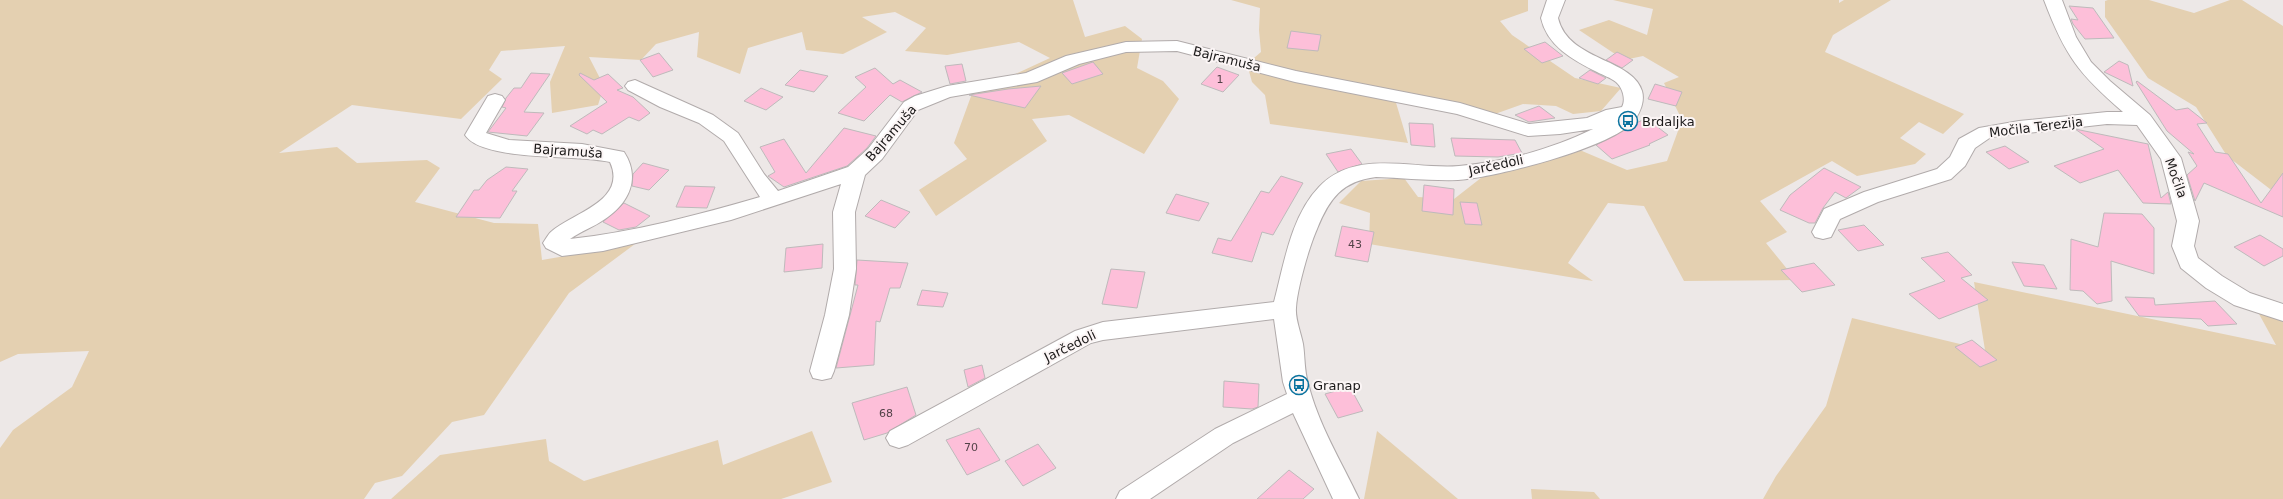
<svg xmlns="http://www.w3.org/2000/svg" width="2283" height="499" viewBox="0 0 2283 499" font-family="'DejaVu Sans',sans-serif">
  <rect width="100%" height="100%" fill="#ede8e7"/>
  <g fill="#e4d0b1">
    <path d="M0,0h1073l12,37 40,-11 17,13 -5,29 26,13 16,18 -35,55 -75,-39 -37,4 15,22 -111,75 -17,-26 48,-31 -13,-16 20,-55 35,-11 41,-19 -31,-16 -72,13 -42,-4 21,-23 -31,-16 -33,5 25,15 -44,22 -37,-4 -4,-18 -54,16 -8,26 -43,-17 2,-25 -43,12 -15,16 -52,-3 15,29 -6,19 -46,8 -2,-31 15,-36 -64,5 -12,19 13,9 -41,40 -109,-14 -73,48 58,-6 20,16 70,-3 13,8 -25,34 79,21 44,1 4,36 93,-16 -66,49 -85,122 -32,7 -50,54 -27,7 -11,16h-364v-51l13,-18 59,-43 17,-36 -71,3 -18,8z"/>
    <path d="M1231,0h297v11l-28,10 12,14 63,43 46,10 -20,23 -28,3 -17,-8 -33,-2 -42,15 -87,-23 14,47 -138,-19 -5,-29 -13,-13 -5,-18 14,-12 -2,-22 1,-22z"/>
    <path d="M1613,0h226v3l5,-3h47l-58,35 -8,17 139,62 -21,20 -24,-12 -19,16 26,16 -11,10 -58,12 -25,-15 -72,40 27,31 -21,11 30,37 -112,1 -40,-75 -36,-3 -40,60 25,18 -224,-37 1,-31 -31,-10 22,-22 43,-3 14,19 36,2 32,-25 89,-26 52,22 40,-9 15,-41 -18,-37 15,-6 -36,-21 -19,4 -45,-30 30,-10 38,15 6,-26z"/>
    <path d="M2108,0h41l45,13 36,-13h12l41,26v165l-13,-2 -43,-33 -31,-49 -48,-29 -43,-61v-16z"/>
    <path d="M1974,282l302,63 -17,-31 24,2v183h-520l13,-23 50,-70 26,-88 133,32z"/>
    <path d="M812,431l20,51 -51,17h-390l49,-44 106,-16 3,22 35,20 134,-41 5,25z"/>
    <path d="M1377,431l81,68h-94z"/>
    <path d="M1531,489l63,3 6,7h-68z"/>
  </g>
  <g fill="#fdbfd9" stroke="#bebabb">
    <path d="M2069,6l24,2 21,30 -29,1 -12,-15 -2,-5 7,1z"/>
    <path d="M1291,31l30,4 -3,16 -31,-3z"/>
    <path d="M1545,42l18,14 -21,7 -18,-14z"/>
    <path d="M1617,52l16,8 -11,8 -16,-8z"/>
    <path d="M659,53l14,17 -20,7 -13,-17z"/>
    <path d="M2119,61l9,4 5,21 -29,-14z"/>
    <path d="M1093,62l10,12 -31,10 -10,-11z"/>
    <path d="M962,64l4,17 -16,3 -5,-18z"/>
    <path d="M1217,67l22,8 -16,17 -22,-8z"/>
    <path d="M875,68l18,16 7,-4 22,12 -20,10 -12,-7 -26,26 -26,-8 28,-26 -11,-10z"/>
    <path d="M800,70l28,6 -14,16 -29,-7z"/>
    <path d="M1590,70l16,8 -8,6 -19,-6z"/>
    <path d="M531,73l19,1 -26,38 20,1 -17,23 -39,-4 18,-24 -4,-1 4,-9 8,-10h7z"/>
    <path d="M580,73l14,7 14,-6 15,14 -6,2 16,7 17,16 -11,8 -10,-4 -27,17 -9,-4 -6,4 -17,-8 37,-24 -28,-27z"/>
    <path d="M2137,81l39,29 12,-2 19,15 -10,1 18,28 13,2 33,49 22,-30v44l-79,-34 -9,18 -8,-26 10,-9 -9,-14 6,2 -27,-23 -31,-49z"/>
    <path d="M1655,84l27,8 -6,14 -28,-7z"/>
    <path d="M1041,86l-16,22 -56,-13 39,-6z"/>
    <path d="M761,88l22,9 -17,13 -22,-9z"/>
    <path d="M1539,106l16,12 -26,4 -14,-7z"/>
    <path d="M1646,118l22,17 -19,9 1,1 -38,14 -16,-14z"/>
    <path d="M1409,123l24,1 2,23 -24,-2z"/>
    <path d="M844,128l32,8 -9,12 -20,18 -63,21 -16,-11 7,-4 -15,-25 24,-8 22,34z"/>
    <path d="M2075,129l73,15 13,54 7,-6 3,12 -28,-1 -25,-33 -38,13 -26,-17 50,-17z"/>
    <path d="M1451,138l64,2 7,13 -24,4 -43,-1z"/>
    <path d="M2005,146l24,16 -20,7 -23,-17z"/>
    <path d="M1351,149l11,15 -24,8 -12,-18z"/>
    <path d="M643,163l26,7 -20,20 -17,-4 1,-12z"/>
    <path d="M506,167l22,2 -16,22h5l-17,27 -44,-1 18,-27h5l8,-10z"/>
    <path d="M1824,168l37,19 -15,11 -11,-6 -12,16 -8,15h-6l-29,-13 10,-15z"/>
    <path d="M1281,176l22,7 -30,52 -11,-3 -10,30 -40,-9 6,-15 13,3 30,-50 8,2z"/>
    <path d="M1424,185l30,4 -1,26 -31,-4z"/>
    <path d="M685,186l30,1 -8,21 -31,-1z"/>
    <path d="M1176,194l33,9 -10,18 -33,-8z"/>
    <path d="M881,200l29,12 -15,16 -30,-12z"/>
    <path d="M1460,202l17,1 5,22 -17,-1z"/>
    <path d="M624,203l26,13 -14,11 -17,3 -16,-8z"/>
    <path d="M2104,213l38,1 12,14v46l-43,-13 1,40 -15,3 -14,-13 -13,-1 1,-51 27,8z"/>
    <path d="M1864,225l20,20 -26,6 -20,-21z"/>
    <path d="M1342,226l32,6 -6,30 -33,-6z"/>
    <path d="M2260,235l23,14v7l-19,10 -30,-19z"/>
    <path d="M823,244l-1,24 -38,4 2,-24z"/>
    <path d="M1948,252l24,23 -11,3 27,22 -49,19 -30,-25 36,-13 -24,-23z"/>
    <path d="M857,260l51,3 -8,25h-10l-10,34 -4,-1 -2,44 -38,3 22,-83h-3z"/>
    <path d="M2012,262l32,3 13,24 -33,-3z"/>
    <path d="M1814,263l21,22 -33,7 -21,-22z"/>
    <path d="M1111,269l34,3 -8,36 -35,-4z"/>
    <path d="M922,290l26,3 -5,14 -26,-2z"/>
    <path d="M2125,297l29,1 1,7 60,-4 22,23 -29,2 -7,-7 -62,-3z"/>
    <path d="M1972,340l25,20 -17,7 -25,-20z"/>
    <path d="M982,365l3,13 -17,9 -4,-17z"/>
    <path d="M1224,381l35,3 -1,23 -6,2 -29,-2z"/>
    <path d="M907,387l9,28 -29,18 -23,7 -12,-37z"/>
    <path d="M1350,387l13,24 -25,7 -13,-24z"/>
    <path d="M979,428l21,32 -33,15 -21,-35z"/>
    <path d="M1038,444l18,24 -33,18 -18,-25z"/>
    <path d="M1289,470l25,19 -11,10h-46z"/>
  </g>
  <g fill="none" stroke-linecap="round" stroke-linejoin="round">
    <g stroke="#b1abab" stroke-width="2">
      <g id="minor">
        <path d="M1547,0h18l-7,18c10,43 74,40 84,73 3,10 -2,22 -8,30 -23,27 -141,57 -176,59 -27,1 -55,-2 -82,-3 -34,4 -47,22 -59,52 -8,18 -20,60 -21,79 -1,11 5,25 7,36 2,13 1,26 5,39 10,41 33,78 51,116h-26l-40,-86 -60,30 -83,56h-34l4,-8 95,-62 72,-35 -4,-12 -9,-63 -171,21 -12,3 -183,102 -9,3 -9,-3 -4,-7 4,-7 185,-100 28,-9 171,-20c10,-38 17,-86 45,-115 37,-39 94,-17 140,-21 45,-4 93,-17 134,-37l-33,5 -32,2 -71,-22 -162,-32 -118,-31 -51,1 -47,12 -42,18 -87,15 -32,13 -36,49 -17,16 -10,37 1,57 -7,46 -15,56 -3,7 -9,2 -9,-2 -3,-7 15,-56 9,-46 -1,-57 8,-28 -110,36 -128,31 -41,5 -16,-8 -3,-5c3,-4 5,-9 9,-12 20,-18 76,-30 58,-69 -32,-8 -127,0 -145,-27l23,-39 7,-2 7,2 3,4 -19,33 23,7 73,4 42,8c17,26 5,51 -19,67 -11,8 -24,12 -35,20 64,-7 128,-24 190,-42l-36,-56 -25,-18 -39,-16 -32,-17 -3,-4 3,-4 7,-2 78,35 25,18 26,41 14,17 70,-24 20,-18 36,-47 11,-6 32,-10 79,-13 40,-17 60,-14 51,-1 119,30 164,32 69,21 58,-6 19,-8 16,-3c4,-7 1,-19 -6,-25 -5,-4 -13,-7 -19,-10 -24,-12 -50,-26 -56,-54z"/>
        <path d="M2044,0h18l14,37 15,25 19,19 40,34 31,43 18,63 -5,25 4,12 24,18 28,17 33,11v17l-49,-16 -28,-17 -25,-20 -9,-22 5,-25 -16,-62 -24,-34 -30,-1 -116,13 -16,11 -10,18 -14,13 -73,23 -38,17 -9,18 -8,2 -8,-2 -3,-5 12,-23 40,-17 73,-23 13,-12 9,-18 20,-11 40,-7 88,-9h16c-44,-38 -58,-56 -79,-112z"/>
      </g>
    </g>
    <use href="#minor" fill="#fff" fill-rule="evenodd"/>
  </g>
  <defs>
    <g id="bus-ring" transform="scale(1)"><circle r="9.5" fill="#fbf5f5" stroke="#0b739f" stroke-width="1.5"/><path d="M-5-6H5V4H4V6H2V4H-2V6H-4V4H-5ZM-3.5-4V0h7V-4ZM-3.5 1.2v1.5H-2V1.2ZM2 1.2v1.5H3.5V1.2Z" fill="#0b739f"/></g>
  </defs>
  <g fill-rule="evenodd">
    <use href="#bus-ring" x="1628" y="121"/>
    <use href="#bus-ring" x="1299" y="385"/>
  </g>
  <g text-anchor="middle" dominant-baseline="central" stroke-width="4" stroke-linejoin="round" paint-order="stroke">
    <g font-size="11" fill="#534248">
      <text x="1220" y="79">1</text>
      <text x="1355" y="244">43</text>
      <text x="886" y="413">68</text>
      <text x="971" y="447">70</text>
    </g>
    <g font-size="13" fill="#1a1818" stroke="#fbf5f5">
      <text transform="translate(1227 59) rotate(14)">Bajramuša</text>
      <text transform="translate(2036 127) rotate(-7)">Močila Terezija</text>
      <text transform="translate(891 133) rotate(-49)">Bajramuša</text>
      <text transform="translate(568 151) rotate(4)">Bajramuša</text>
      <text transform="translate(1496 165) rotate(-12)">Jarčedoli</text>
      <text transform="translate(2176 178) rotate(70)">Močila</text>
      <text transform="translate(1070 346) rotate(-26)">Jarčedoli</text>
    </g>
    <g font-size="13" fill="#1a1818" stroke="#fbf5f5" text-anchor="start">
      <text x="1642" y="121">Brdaljka</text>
      <text x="1313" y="385">Granap</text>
    </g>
  </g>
</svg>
